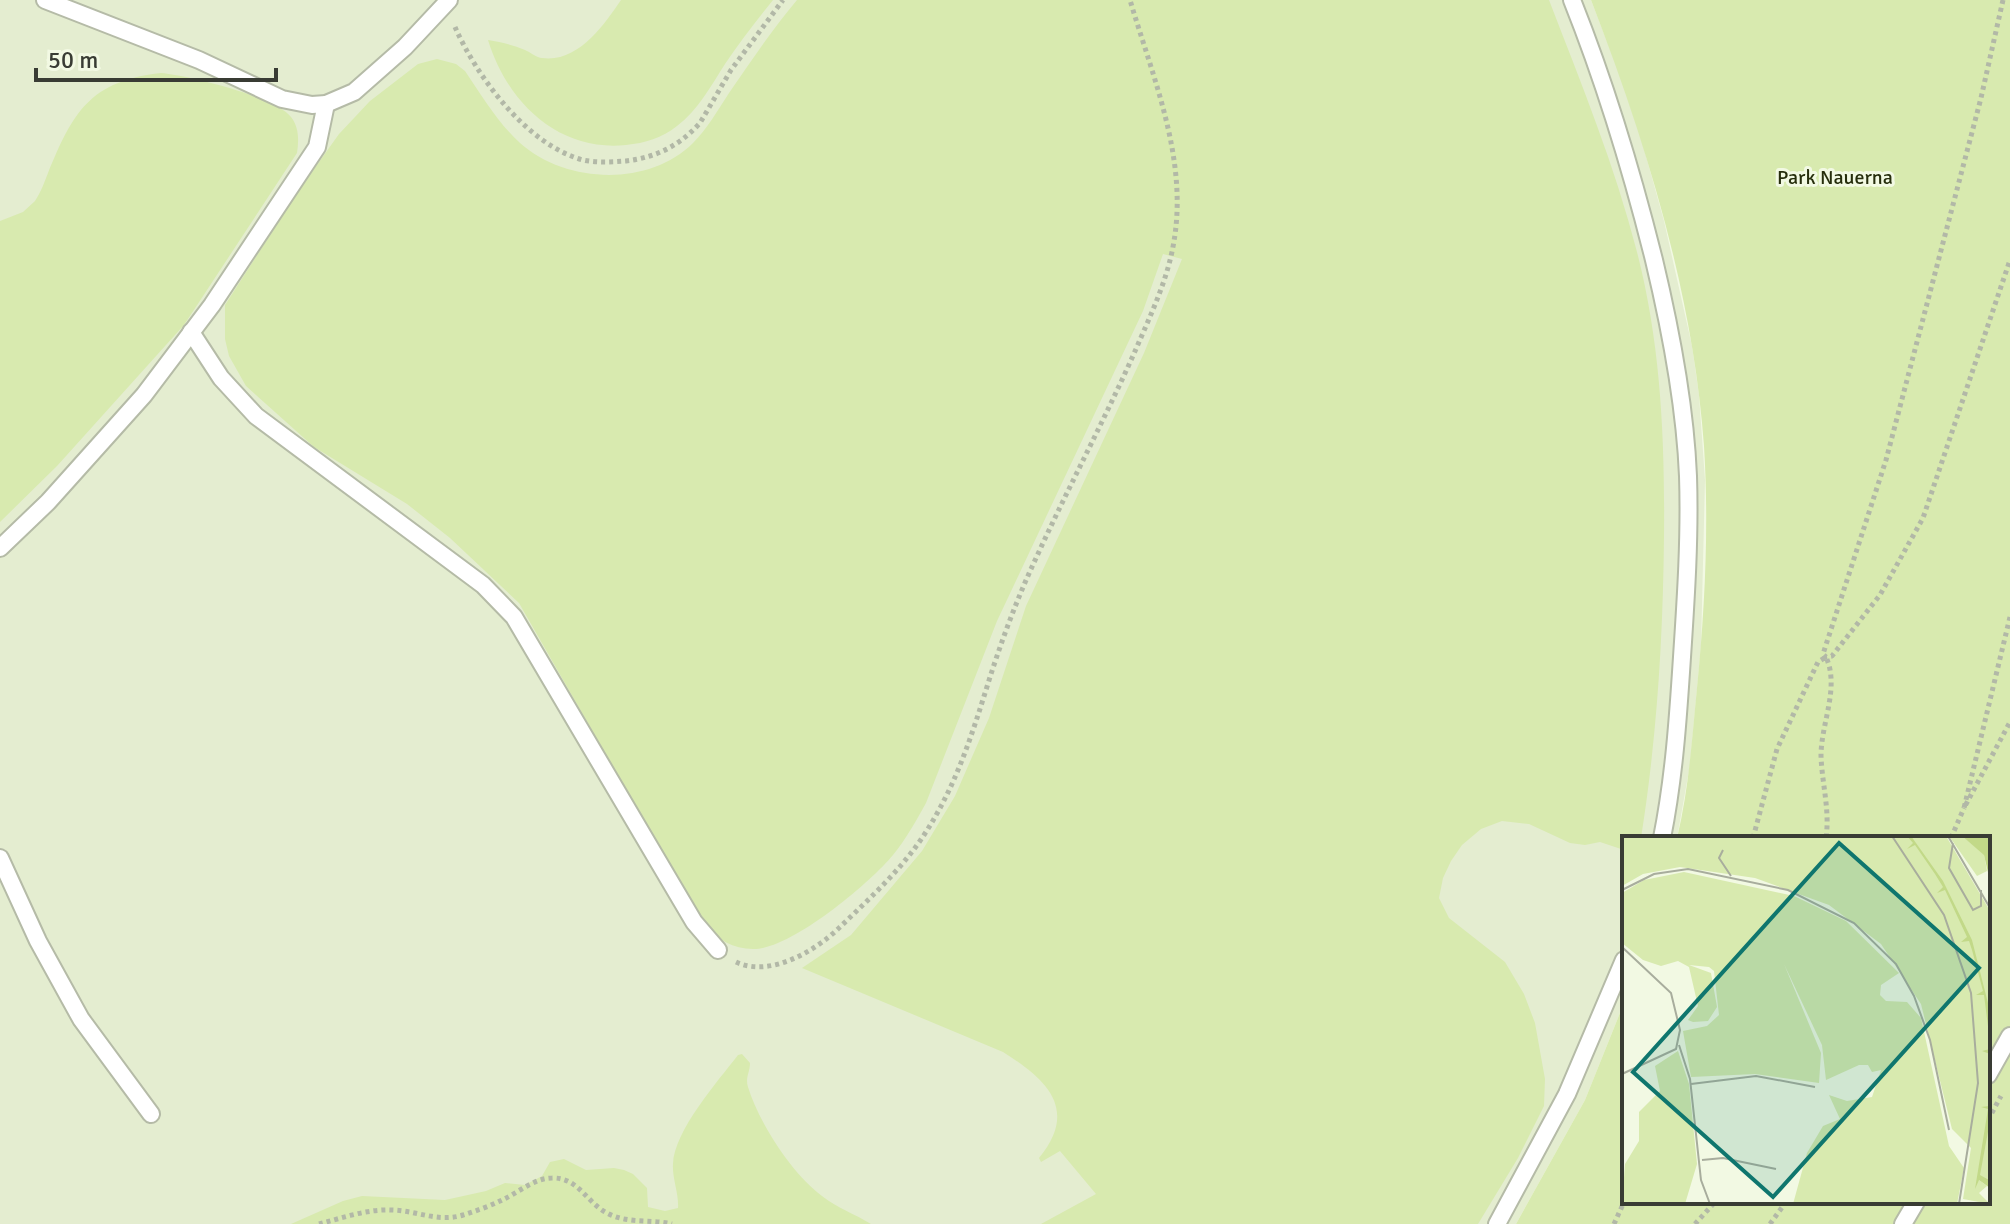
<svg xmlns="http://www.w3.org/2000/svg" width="2010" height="1224" viewBox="0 0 2010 1224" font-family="Signika,sans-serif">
  <rect width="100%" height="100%" fill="#f2f9e3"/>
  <path fill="#e4edd0" d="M0,0h1591l29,75 23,70 21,76 28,125 7,49 6,85 -4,166 -11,119 -13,73h-53v165l-39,97 -69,124h-1516z"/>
  <g fill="#d8eaaf">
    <path d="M621,0h152c-17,21 -33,42 -48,64 -14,22 -27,46 -48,62 -15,12 -32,17 -51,19 -68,7 -119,-43 -138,-105 13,2 25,5 37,10 5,2 12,8 17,8 36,5 62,-33 79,-58z"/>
    <path d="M797,0h752c32,83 66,166 88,252 24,93 28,188 27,284 -1,102 -7,201 -23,302h-17v12l-24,-8 -15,3 -15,-2 -41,-19 -27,-3 -21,8 -19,16 -11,16 -8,17 -4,20 10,20 56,44 19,32 11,29 10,56 -1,27 -26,52 -40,66h-437l55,-30 -36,-43 -19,11 -2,-4c40,-49 8,-78 -36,-106l-201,-84 49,-33 71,-84 33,-55 34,-78 37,-112 118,-253 38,-94 -19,-5 -20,57 -146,310 -71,182c-10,18 -20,36 -33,52 -24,29 -103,95 -140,94 -20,0 -35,-10 -49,-23l-185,-323 -69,-65 -43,-34 -93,-57 -68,-61 -17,-30 -4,-17v-34l74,-115 40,-56 31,-33 48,-37 19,-5 19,5 9,7c17,25 33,52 55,72 46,41 129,44 173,0 14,-14 25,-33 36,-50 22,-32 43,-63 68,-93z"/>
    <path d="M1591,0h419v1224h-494l69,-124 39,-97v199h364v-364h-311c12,-49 15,-100 20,-150 8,-80 12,-162 7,-242 -11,-153 -58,-304 -113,-446z"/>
    <path d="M161,73c25,2 116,24 130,44 8,10 8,23 6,36l-113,172 -127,141 -57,56v-301l23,-9 12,-11c6,-9 9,-18 13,-28 25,-61 42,-92 113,-100z"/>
    <path d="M742,1054l8,9c0,9 -5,15 -2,24 11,36 44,87 74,109 15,12 33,18 49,28h-580l52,-23 19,-5 83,4 41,-9 19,-8 20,2 17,-9 8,-14 14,-3 22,11 28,-2 10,2 9,4 14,14 1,19 17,4 13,-3c1,-14 -6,-30 -5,-44 1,-33 45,-83 65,-109z"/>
  </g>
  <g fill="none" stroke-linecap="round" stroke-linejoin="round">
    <g stroke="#b5bba7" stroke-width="20">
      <g id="service">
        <path d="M45,0l154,60 83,39 30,6 14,-1 28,-12 51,-45 44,-47"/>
        <path d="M1572,0c34,85 60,172 82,260 17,71 31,143 34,216 2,60 -2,121 -6,181 -4,62 -8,121 -20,181"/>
        <path d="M191,332l30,46 35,38 227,169 31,32 180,305 24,28"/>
        <path d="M0,548l48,-46 96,-107 68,-90 105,-158 9,-43"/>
        <path d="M0,858l38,83 43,78 70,95"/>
        <path d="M1988,1075l22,-39"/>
        <path d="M1497,1224l70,-130 57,-134"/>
        <path d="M1903,1224l13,-22"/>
      </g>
    </g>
    <g stroke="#b2b8a7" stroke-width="5" stroke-dasharray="4 4" stroke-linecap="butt">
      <path d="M2003,0l-22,98 -95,362 -63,194 3,3 6,-1 48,-61 43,-77 87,-258"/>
      <path d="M455,27c22,50 72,118 128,133 14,3 29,2 43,1 31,-4 53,-15 74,-38l31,-53 52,-70"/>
      <path d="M2010,617l-46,191 46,-86"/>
      <path d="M1753,838l24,-89 41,-87 8,-5c14,31 -5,66 -5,99 1,28 9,54 5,82"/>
      <path d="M1951,838l13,-30"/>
      <path d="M736,962c34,16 79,-11 103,-34 31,-30 62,-58 85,-93 34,-52 49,-104 67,-161 13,-40 28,-80 46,-118 32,-70 68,-137 99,-207 15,-35 32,-70 38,-108 14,-82 -21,-163 -44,-241"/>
      <path d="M1988,1120l13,-24"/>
      <path d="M319,1224c23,-6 48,-15 72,-14 25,0 46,13 72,5 13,-4 27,-9 39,-15 16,-7 32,-22 50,-22 26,-1 35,25 55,35 20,11 44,6 65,11"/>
      <path d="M1614,1224l10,-22"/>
      <path d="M1695,1224l20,-22"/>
      <path d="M1770,1224l16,-22"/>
    </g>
    <use href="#service" stroke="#fff" stroke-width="16"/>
  </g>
  <g text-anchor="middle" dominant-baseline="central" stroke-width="6" stroke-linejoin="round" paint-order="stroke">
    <g font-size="20" fill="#262e0c" stroke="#f2f9e3">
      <text x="1835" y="177">Park Nauerna</text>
    </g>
  </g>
  <g transform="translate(1622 836)">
    <rect width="368" height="368" fill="#f2f9e3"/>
    <path d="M0,0h324l44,75v271l-11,-2 8,6 -8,7 11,11 -27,-5 8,-51 -19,-19 -31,-125 -40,-60 -52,-39 -74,-27 -75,-11 -37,7 -21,12zM327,0h13l22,18 3,17 -10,5zM62,36l110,24 52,25 53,52 -18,12 -1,10 6,6 21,1 14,16 28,128 15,22 -7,36h-164l14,-51 16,-27 17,-7 -11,-24 18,6 25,-4 9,-27 -9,2 -4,-7h-9l-33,15 -4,-35 -38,-81 37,89 -2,30 -64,-9 -64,3 -8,-46 24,-5 12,-11 -5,-44 -5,-4 -20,-2 22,8 6,34 -9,14 -15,1 -5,-2 10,-14 -9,-39 -11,-6 -17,5 -18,-6 -21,-17v-50l22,-13zM56,215l11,33 8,80 -12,40h-63l3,-40 14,-23v-29l21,-21 -5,-25z" fill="#d8eaaf"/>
    <path d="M285,0h4l32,45 29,59 18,71v43l-8,-3 8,-2 -1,-15 -5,-39h-8l7,-4 -11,-41 -3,-9 -8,1 6,-5 -22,-47 -8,3 6,-6 -8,-13 -20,-29 -8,4 6,-6zM340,0h28v45l-6,-26zM368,236v49l-10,54 9,5 1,8 -11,-8 -4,9 13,-80 -7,-2 8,-1z" fill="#c2d988"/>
    <path fill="none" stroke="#a8ad9d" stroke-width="2" d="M270,0l52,79 27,78 7,90 -19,121M326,0l42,72M331,7l-4,25 24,42 8,-4v-16M101,14l-4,8 12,18M0,54l32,-16 34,-5 100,21 66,33 42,41 18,32 16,44 19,90M0,111l49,46 9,37 -4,19 -54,25M57,209l11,34 11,101 9,24M69,248l65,-8 59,11M80,324l21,-2 53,11"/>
    <path fill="#0f766e" fill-opacity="0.15" stroke="#0f766e" stroke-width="4" d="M217,7l140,125 -206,229 -140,-125z"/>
    <rect width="368" height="368" fill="none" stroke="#393c34" stroke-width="4"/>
  </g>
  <path d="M36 68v12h240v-12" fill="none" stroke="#393c34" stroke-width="4"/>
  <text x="48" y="68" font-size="24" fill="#393c34" stroke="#f2f9e3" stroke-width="6" paint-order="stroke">50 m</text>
</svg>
